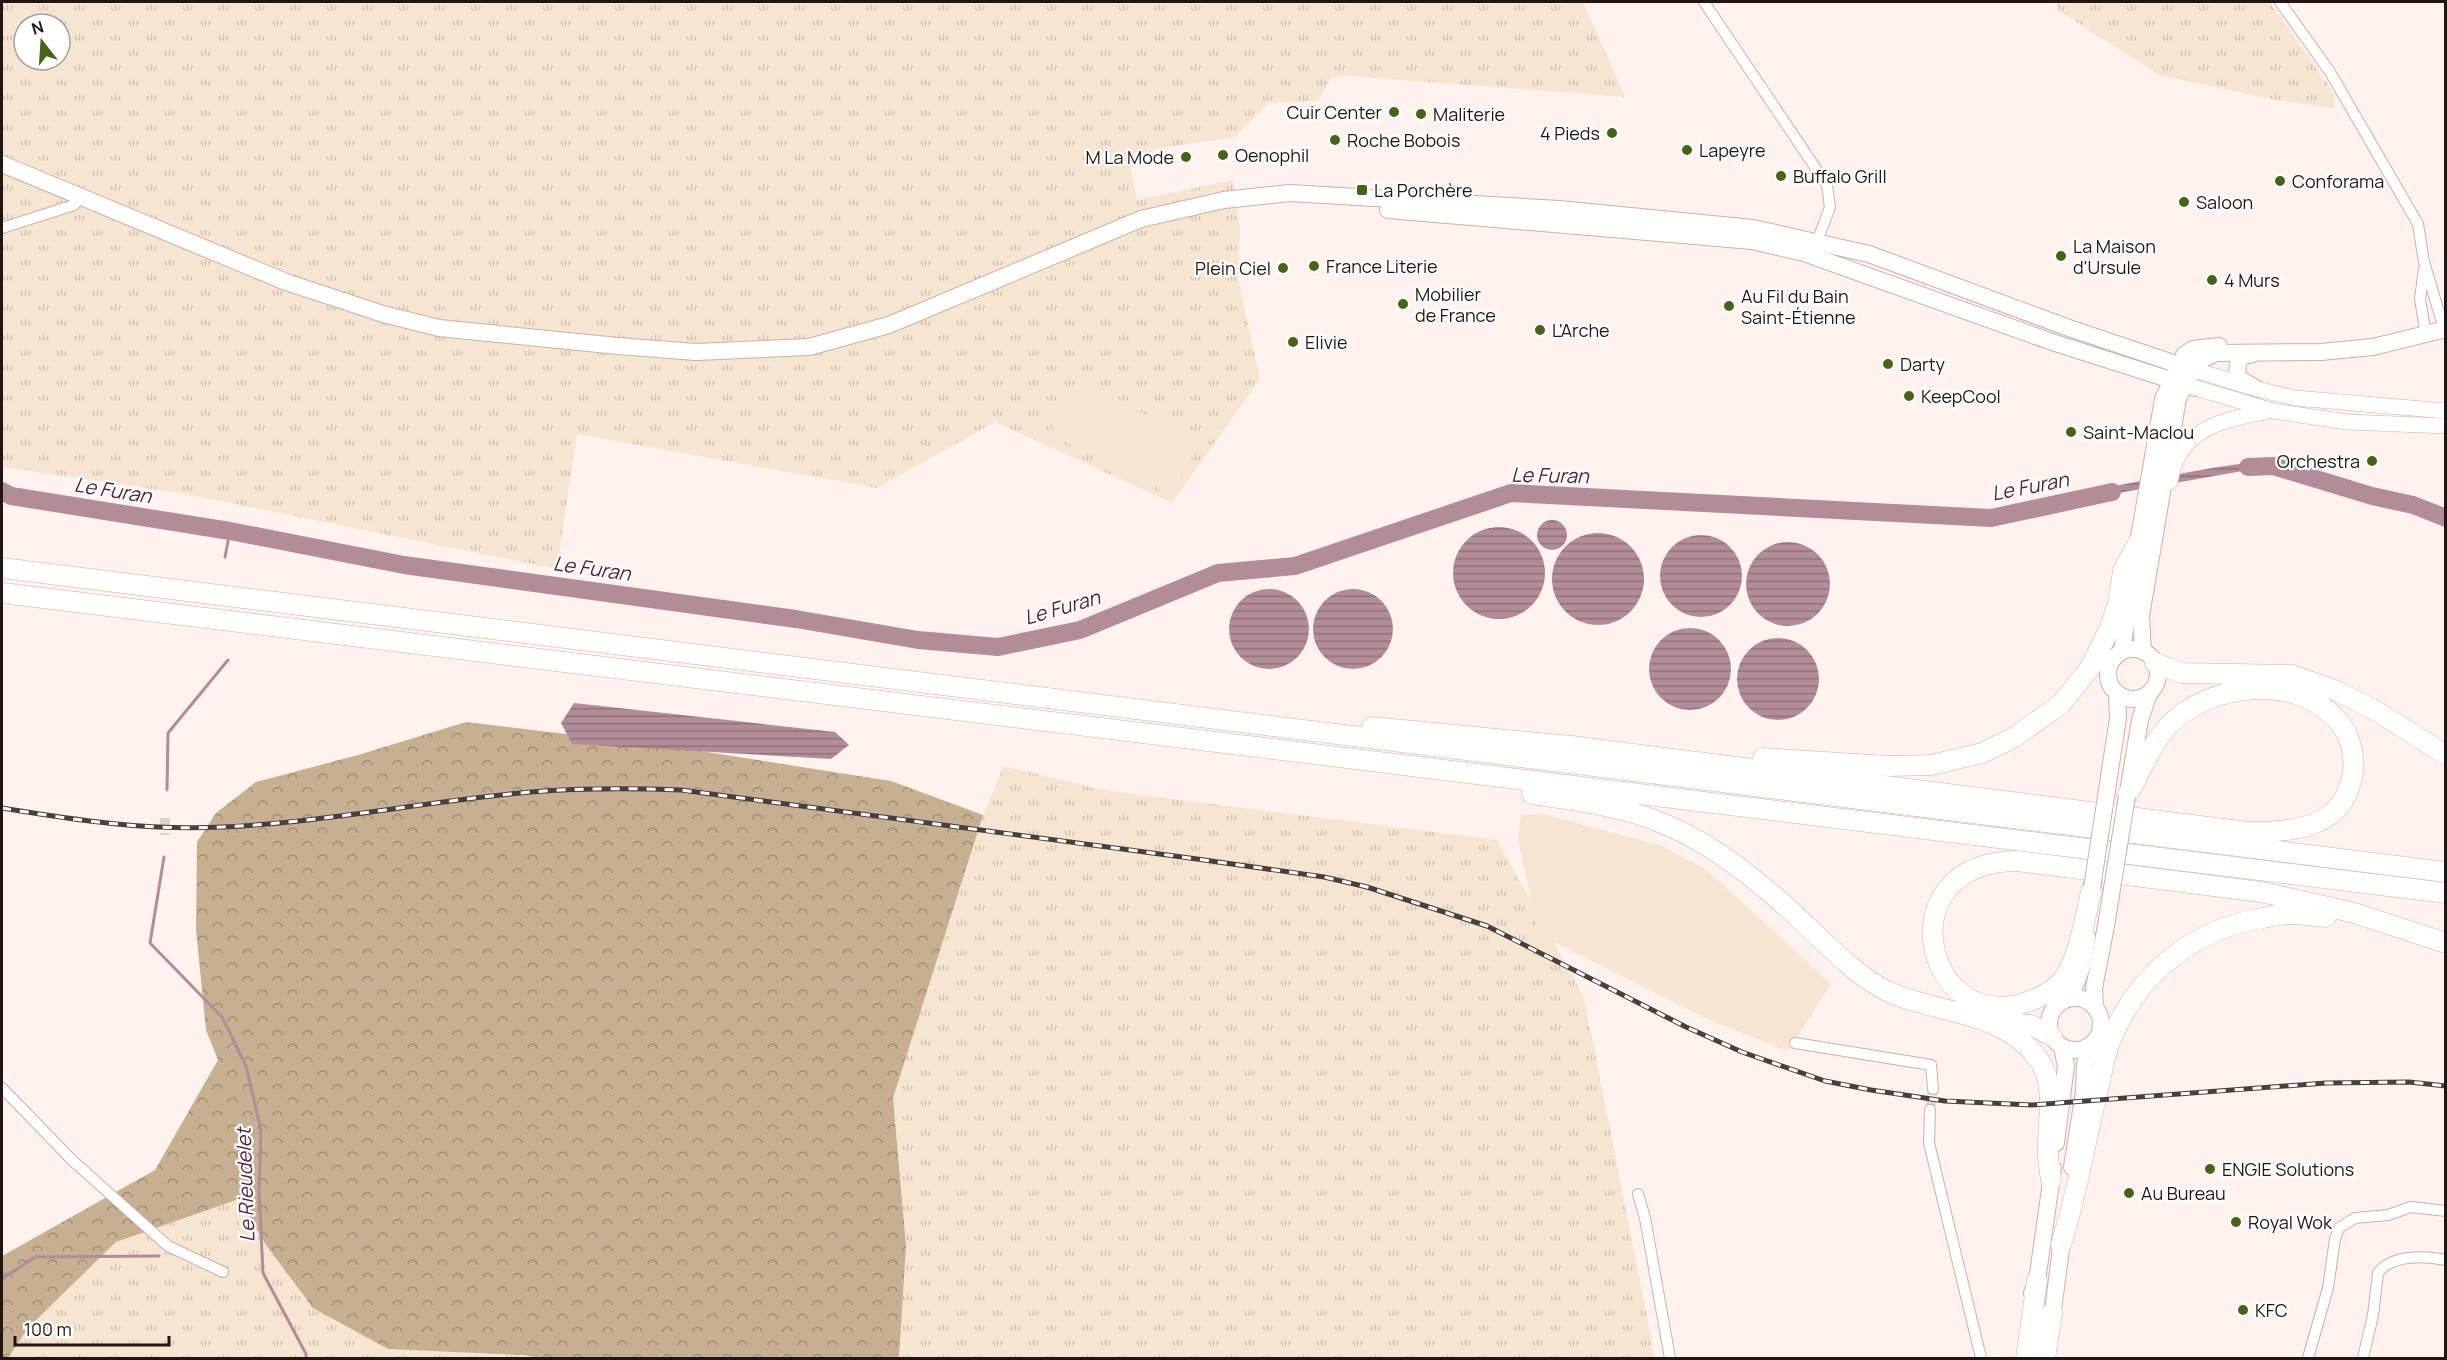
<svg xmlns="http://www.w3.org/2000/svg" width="2447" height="1360" viewBox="0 0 2447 1360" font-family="Manrope,sans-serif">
  <defs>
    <pattern id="grass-tufts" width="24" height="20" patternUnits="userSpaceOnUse" patternTransform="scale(1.5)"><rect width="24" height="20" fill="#f6e5d0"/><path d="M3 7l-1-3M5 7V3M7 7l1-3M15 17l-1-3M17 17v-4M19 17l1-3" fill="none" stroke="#d3c4b2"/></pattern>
    <pattern id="forest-crowns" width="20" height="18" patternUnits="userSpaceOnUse" patternTransform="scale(1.5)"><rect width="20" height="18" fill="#c7af92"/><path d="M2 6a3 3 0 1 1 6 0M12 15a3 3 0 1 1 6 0" fill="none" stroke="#a18d76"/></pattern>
    <pattern id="water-rules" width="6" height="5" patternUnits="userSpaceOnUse" patternTransform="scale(1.5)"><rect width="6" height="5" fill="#b28c99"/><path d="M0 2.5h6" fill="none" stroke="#90717c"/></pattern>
  </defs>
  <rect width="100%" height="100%" fill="#fff2ef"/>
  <g fill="url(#grass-tufts)" fill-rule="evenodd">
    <path d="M2,2h1581l42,95 -277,-21 -17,2 -13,23 -50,2 -33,34 -80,12 -24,20 6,31 96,-20 7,48 -2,51 22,100 -88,124 -177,-81 -118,66 -300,-54 -20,135 -377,-76 -178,-26zM24,24h36v36h-36z"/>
    <path d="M2055,2h215l65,93 -1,13 -58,-8 -117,-25 -101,-65z"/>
    <path d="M1004,766l99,24 394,50 87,157 71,361h-756l7,-112 -13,-148 90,-283z"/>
    <path d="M239,1199l27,46 258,110 15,3h-531l20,-30 88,-86z"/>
  </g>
  <path fill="url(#forest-crowns)" d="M466,722l209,25 216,34 92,34 -90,283 13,148 -7,112h-360l-15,-3 -136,-6 -75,-41 -47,-63 -27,-46 -123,43 -88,86 -20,30h-6v-102l153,-86 63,-110 -12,-30 -10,-100 1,-88 19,-29 40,-31 102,-27z"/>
  <g fill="#f6e5d0">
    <path d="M1078,381l123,61 -31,52 -121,-60z"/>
    <path d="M1544,814l118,32 45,24 124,114 -43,67 -79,-31 -171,-86 -20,-95 3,-24z"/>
  </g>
  <g fill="url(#water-rules)">
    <path d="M2257,462l16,1 -1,6h-18l-164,29 -5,-7c57,-9 114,-23 172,-29z"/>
    <circle cx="1552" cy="535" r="15"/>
    <circle cx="1499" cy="573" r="46"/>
    <circle cx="1598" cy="579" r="46"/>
    <circle cx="1701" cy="576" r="41"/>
    <circle cx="1788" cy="584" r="42"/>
    <circle cx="1353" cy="629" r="40"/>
    <circle cx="1269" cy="629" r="40"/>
    <circle cx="1690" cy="669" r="41"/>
    <circle cx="1778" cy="679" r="41"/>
    <path d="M574,703l261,29 14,13 -18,14 -259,-15 -11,-21z"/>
  </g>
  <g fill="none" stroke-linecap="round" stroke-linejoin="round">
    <g stroke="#b28c99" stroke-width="3">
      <path d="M225,557l5,-26"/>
      <path d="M167,790l1,-57 60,-73"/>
      <path d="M164,857l-14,86 72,74 24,49 15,64 -2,61 4,82 43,81v4"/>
      <path d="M2,1279l33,-22 124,-1"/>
    </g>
    <g stroke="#b28c99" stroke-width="18">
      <path d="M2248,467l25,-1 99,30 41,9 33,13"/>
      <path d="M2,491l9,5 219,35 174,34 392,54 122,21 80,7 82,-17 138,-57 77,-7 216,-73 480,25 121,-26"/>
    </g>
    <g stroke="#ded1ce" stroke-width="10" stroke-dasharray="10 5" stroke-linecap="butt">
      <path d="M165,818v17"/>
      <path d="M1930,1110l3,-21"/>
    </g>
    <g stroke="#cdafa8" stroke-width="12">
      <g id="street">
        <path d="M1704,2l123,183 3,22 -13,35 -3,3"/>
        <path d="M2280,2l50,70 88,152 6,38 20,67"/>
        <path d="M2,228l72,-23 7,-8"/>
        <path d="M2424,269l-4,30 6,36"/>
        <path d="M1795,1043l136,22 2,24"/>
        <path d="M2,1088l70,72 96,86 55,26"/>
        <path d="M1930,1110l-1,33 52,215"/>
        <path d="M1638,1194l7,24 25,140"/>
        <path d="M2308,1358l20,-70 7,-49 4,-11 16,-10 33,-3 23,-8 35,4"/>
        <path d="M2363,1358l10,-43 5,-42c14,-19 47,-17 68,-13"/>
      </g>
    </g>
    <g stroke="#cdafa8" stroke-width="16">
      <g id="secondary">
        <path d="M2188,368l69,21 38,9 151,13"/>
        <path d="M2196,388l77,23 74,11 99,4"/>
        <path d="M2170,482c2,-7 3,-16 7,-23 16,-34 55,-41 88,-47"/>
      </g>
    </g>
    <g stroke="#cdafa8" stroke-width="18">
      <g id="primary">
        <path d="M2,164l284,118 97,32 56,14 179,18 78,6 113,-5 80,-22 252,-106 83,-19 66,-7 269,16 194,19 116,26 200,74 119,40"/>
        <path d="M1388,210l364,31 52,12 248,89 144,46"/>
        <path d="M2255,353l-14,4 -3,4 -1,16 20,12"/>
        <path d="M2186,376l-2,-21 9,-6 26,-3"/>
        <path d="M2178,398l19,-36 19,-9 105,-1 52,-5 73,-18"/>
        <circle cx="2133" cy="674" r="25"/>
        <path d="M2122,651l16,-108 25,-144 13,-27"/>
        <path d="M2143,651l-2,-35 37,-218 -2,-9"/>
        <path d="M2129,786l11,-66 9,-27"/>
        <path d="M2107,790l11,-72 -1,-24"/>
        <circle cx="2075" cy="1024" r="26"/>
        <path d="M2068,999c12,-20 16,-39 19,-62"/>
        <path d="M2095,1007l-1,-19 12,-62"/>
        <path d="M2056,1143l10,-77 -4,-19"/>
        <path d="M2072,1167l12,-75 1,-29 9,-20"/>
        <path d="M2032,1293l5,-12 16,-113"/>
        <path d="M2051,1325l12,-91"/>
      </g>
    </g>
    <g stroke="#cdafa8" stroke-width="21">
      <g id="highway">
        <path d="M2,568l2444,304"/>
        <path d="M2,593l2444,300"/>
        <path d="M2155,663l27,10 110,2 45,16 41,21 68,43"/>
        <path d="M1372,727l199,19 676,86c47,0 98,-3 106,-60 2,-18 -3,-38 -15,-51 -41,-48 -128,-38 -169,4 -19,20 -28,47 -42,71"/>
        <path d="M1763,758l125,8 43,-1 51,-12 31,-15 48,-34 29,-36 20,-40 8,-25 5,-32 15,-28"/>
        <path d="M1532,794c37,6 76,10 111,22 53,17 97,50 138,86 30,26 70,71 104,88 51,25 118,19 154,70 18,26 8,62 9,93 0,9 2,18 3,27"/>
        <path d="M2092,888c-7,28 -13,74 -32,95 -10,10 -23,16 -36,20 -100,31 -139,-141 -7,-142l244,31 90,20 95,31"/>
        <path d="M1995,1022l36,3 21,11"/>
        <path d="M2061,1245c16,-50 24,-103 37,-155 4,-17 7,-37 14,-53 27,-64 82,-108 151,-119 9,-2 18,-4 27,-4 12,0 24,2 36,3"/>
        <path d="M2026,1358l11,-77"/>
        <path d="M2045,1358l7,-45"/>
      </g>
    </g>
    <use href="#street" stroke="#fff" stroke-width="10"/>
    <use href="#secondary" stroke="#fff" stroke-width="15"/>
    <use href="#primary" stroke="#fff" stroke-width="16"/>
    <use href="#highway" stroke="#fff" stroke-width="20"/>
    <g stroke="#4b3f3d" stroke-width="5">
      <path id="rail" d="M2,808c73,12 146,23 221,19 104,-5 205,-26 308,-35 50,-4 100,-4 150,-2l516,69 127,18 43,10 120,39 199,101 56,25 83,29 46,9 74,11 87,4 294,-22 83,-1 37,4"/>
    </g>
    <use href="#rail" stroke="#fff" stroke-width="3" stroke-dasharray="9" stroke-linecap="butt"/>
    <g stroke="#cdafa8" stroke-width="18" stroke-linecap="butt">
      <g id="primary-bridge">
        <path d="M2092,888l15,-98"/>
        <path d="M2106,926l21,-130"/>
      </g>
    </g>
    <use href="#primary-bridge" stroke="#fff" stroke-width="16"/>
  </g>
  <g fill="#456419" stroke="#fff" stroke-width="2">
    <circle cx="1394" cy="112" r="6"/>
    <circle cx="1421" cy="114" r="6"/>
    <circle cx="1612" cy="133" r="6"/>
    <circle cx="1335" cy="140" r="6"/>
    <circle cx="1687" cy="150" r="6"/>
    <circle cx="1223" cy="155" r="6"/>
    <circle cx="1186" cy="157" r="6"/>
    <circle cx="1781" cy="176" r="6"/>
    <circle cx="2280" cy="181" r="6"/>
    <rect x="1356" y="184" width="12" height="12" rx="3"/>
    <circle cx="2184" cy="202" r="6"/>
    <circle cx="2061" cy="256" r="6"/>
    <circle cx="1314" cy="266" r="6"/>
    <circle cx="1283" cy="268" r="6"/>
    <circle cx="2212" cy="280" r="6"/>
    <circle cx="1403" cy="304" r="6"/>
    <circle cx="1729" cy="306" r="6"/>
    <circle cx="1540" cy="330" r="6"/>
    <circle cx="1293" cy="342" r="6"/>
    <circle cx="1888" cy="364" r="6"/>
    <circle cx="1909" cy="396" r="6"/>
    <circle cx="2071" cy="432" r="6"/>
    <circle cx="2372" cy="461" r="6"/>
    <circle cx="2210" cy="1169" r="6"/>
    <circle cx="2129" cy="1193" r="6"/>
    <circle cx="2236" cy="1222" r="6"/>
    <circle cx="2243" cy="1310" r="6"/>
  </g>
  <g text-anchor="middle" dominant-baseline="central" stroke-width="4.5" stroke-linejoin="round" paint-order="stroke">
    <g font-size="18" fill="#211614" stroke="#fff" text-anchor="start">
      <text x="1382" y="112" text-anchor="end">Cuir Center</text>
      <text x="1433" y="114">Maliterie</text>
      <text x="1600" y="133" text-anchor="end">4 Pieds</text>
      <text x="1347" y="140">Roche Bobois</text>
      <text x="1699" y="150">Lapeyre</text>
      <text x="1235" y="155">Oenophil</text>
      <text x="1174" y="157" text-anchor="end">M La Mode</text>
      <text x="1793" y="176">Buffalo Grill</text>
      <text x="2292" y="181">Conforama</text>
      <text x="1374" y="190">La Porchère</text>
      <text x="2196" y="202">Saloon</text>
      <text x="2073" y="246">La Maison<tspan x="2073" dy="21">d'Ursule</tspan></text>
      <text x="1326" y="266">France Literie</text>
      <text x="1271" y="268" text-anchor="end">Plein Ciel</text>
      <text x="2224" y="280">4 Murs</text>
      <text x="1415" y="294">Mobilier<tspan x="1415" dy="21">de France</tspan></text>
      <text x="1741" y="296">Au Fil du Bain<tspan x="1741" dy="21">Saint-Étienne</tspan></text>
      <text x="1552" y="330">L'Arche</text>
      <text x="1305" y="342">Elivie</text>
      <text x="1900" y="364">Darty</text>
      <text x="1921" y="396">KeepCool</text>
      <text x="2083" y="432">Saint-Maclou</text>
      <text x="2360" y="461" text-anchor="end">Orchestra</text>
      <text x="2222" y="1169">ENGIE Solutions</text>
      <text x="2141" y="1193">Au Bureau</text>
      <text x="2248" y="1222">Royal Wok</text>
      <text x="2255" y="1310">KFC</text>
    </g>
    <g font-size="20" font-style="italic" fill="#562338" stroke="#fff">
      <text transform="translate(1550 475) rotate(1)">Le Furan</text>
      <text transform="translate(2030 486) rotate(-11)">Le Furan</text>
      <text transform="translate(113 490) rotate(9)">Le Furan</text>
      <text transform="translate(592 568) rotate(8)">Le Furan</text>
      <text transform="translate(1062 607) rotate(-16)">Le Furan</text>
      <text transform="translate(245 1185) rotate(-92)">Le Rieudelet</text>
    </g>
  </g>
  <rect width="2447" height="1360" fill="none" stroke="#211614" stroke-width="6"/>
  <g transform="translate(42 42) rotate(343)"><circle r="28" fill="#ffffff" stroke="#a6a2a1" stroke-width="1.5"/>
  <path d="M0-4.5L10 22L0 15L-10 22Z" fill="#456419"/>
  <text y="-9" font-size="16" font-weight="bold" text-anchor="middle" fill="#211614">N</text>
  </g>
  <path d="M15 1336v9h154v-9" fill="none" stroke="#211614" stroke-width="3"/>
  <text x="24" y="1336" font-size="18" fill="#211614" stroke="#ffffff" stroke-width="4.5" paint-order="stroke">100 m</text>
</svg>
